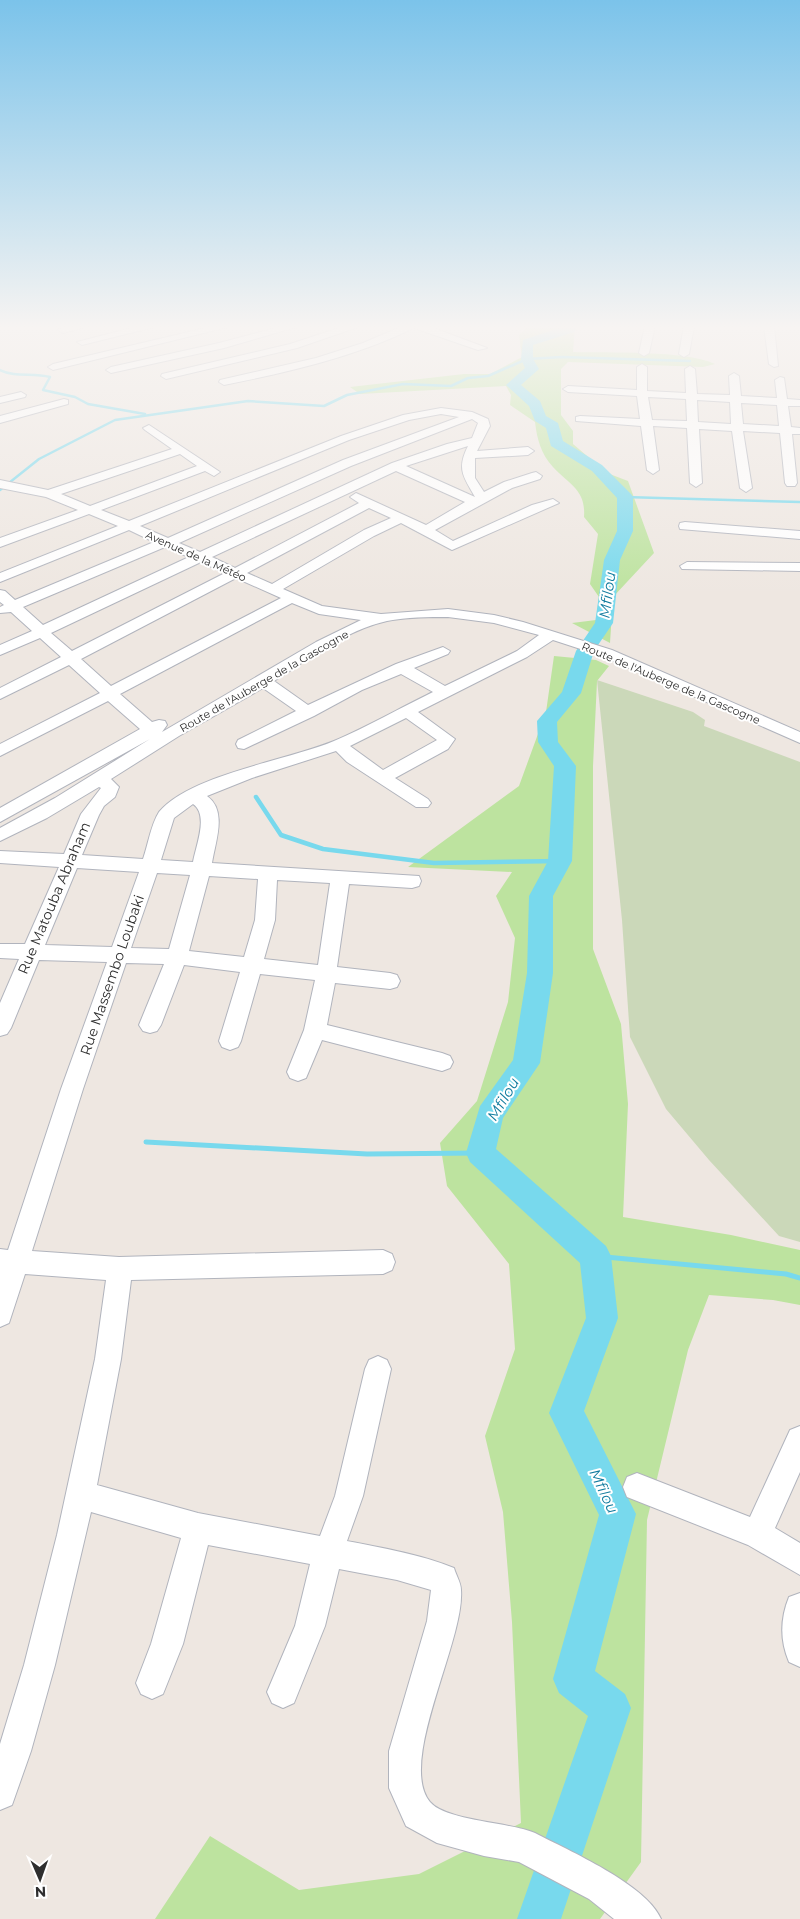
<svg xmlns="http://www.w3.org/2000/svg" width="800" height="1919" viewBox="0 0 800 1919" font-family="Montserrat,sans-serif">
  <rect width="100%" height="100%" fill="#eee7e1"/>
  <g fill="#bde39f">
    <path d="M528,326h47l-2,26c36,1 112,-2 142,12l-12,3 -135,-5 -7,7v46l12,16v13l34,29 21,8 26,72 -41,44 -3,46 -38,-20 24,-3 3,-23 -9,-13 8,-50 -14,-17c2,-27 -14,-32 -31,-50 -12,-13 -16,-28 -18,-45l-25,-17 1,-10 -5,-9 -146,8 -10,-7 114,-13h26l32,-17 -3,-22z"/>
    <path d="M554,656l42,4 13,6 -12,15 -4,85v183l28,75 7,80 -5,113 108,18 69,15v55l-27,-5 -64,-5 -21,55 -41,170 -6,342 -41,57h-445l55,-83 89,54 120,-16 102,-51 -9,-201 -9,-110 -18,-76 30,-87 -6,-85 -62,-78 -7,-43 37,-42 31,-99 7,-64 -19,-42 16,-24 -104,-5 111,-81 27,-74z"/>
  </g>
  <path fill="#cbd8b9" d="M597,680l96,32 12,8 -1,6 96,36v480l-21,-6 -70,-76 -43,-51 -36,-72 -8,-117z"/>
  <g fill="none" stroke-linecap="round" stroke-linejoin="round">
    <g stroke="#78d9ed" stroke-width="2.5">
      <path d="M0,370c16,8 33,2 50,7l-7,13 32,7 13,7 57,10"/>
      <path d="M0,490l39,-31 76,-39 133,-19 76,5 23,-11 56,-11 48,2 17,-8 20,-2 39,-17 35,-2 128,4"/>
      <path d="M625,497l175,5"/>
    </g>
    <path stroke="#78d9ed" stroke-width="4.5" d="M256,797l25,38 42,14 111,14 126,-2"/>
    <g stroke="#78d9ed" stroke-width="5">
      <path d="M146,1142l221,12 113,-1"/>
      <path d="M595,1256l191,18 14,4"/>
    </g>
    <path fill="#78d9ed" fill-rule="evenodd" d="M565,326h12l-3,6 -41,13v14l6,10 -18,16 19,16 6,15 12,7 5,18 39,24 29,29 2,3v34l-13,29 -7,63 -19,28 -13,42 -24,29 1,20 18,24 -4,95 -19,35v77l-13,90 -37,55 -7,31 110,97 5,10 7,62 -34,93 52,103 -41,157 30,23 6,14 -70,211h-44l71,-203 -29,-23 -6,-14 46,-164 -50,-102 37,-95 -6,-55 -110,-101 -4,-9 14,-47 33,-46 14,-87 2,-77 19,-35 6,-95 -16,-24 -1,-21 25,-29 14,-41 19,-28 9,-63 13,-29v-33l-25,-27 -41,-25 -5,-18 -11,-7 -6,-15 -23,-21 19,-17 -4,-9 2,-19z"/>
    <g stroke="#b1b4bd" stroke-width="2">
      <g id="minor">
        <path d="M67,326h22l-26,7 -5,-3z"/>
        <path d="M139,326h19l-76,19 -5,-3z"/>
        <path d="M214,326h18l-179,44 -5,-3 5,-3z"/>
        <path d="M283,326h17l-76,22 -113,25 -5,-3 5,-3 108,-24z"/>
        <path d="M345,326h16l-64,22 -131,31 -5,-3 1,-2 128,-30z"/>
        <path d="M403,326h25l59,22 -9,2 -64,-22c-60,29 -125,44 -190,57l-5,-3 1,-2 96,-22 47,-15z"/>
        <path d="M645,326h10l-6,27 -5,3 -5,-3z"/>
        <path d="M684,326h10l-5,28 -5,3 -5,-3z"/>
        <path d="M764,326h10l4,40 -4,1 -5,-3z"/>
        <path d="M642,364l5,3v24l39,2 -1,-24 5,-3 5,3 2,25 33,1 -1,-19 5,-3 5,3 2,20 36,2 -2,-18 5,-3 4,1 3,21 13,1v6h-12l3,21 9,1v6h-8l5,49 -2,3h-8l-2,-3 -5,-50 -37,-2 9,57 -6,4 -6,-4 -8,-57 -33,-2 3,54 -6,4 -6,-4 -3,-55 -34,-2 6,44 -6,4 -6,-4 -6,-44 -65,-5v-4l4,-1 60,3 -3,-23 -69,-4 -5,-3 5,-3 69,4v-23zM648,397l38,2 1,22 -35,-1zM697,400l33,2 1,22 -33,-2zM741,403l36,2 2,21 -36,-2z"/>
        <path d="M21,392l5,3 -1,2 -25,6v-6z"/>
        <path d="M64,399l4,1v4l-68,19v-7z"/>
        <path d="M441,408l31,4 16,7 2,7 -13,25 51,-4 6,4 -6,4 -53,3v20l9,14 20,-10 28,-9 4,-1 6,4 -2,3 -28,9 -77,42 18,11 79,-36 21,-6 6,4 -107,47 -51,-27 -27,13 -91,53 39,17 59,8 67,-5 46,6 29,7 89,28 188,82v11l-198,-87 -49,-16 -26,17 -109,55 37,27 -7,10 -53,29 33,21 3,4 -3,4h-12l-69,-45 -11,-11 -84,27 -45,18c21,15 8,46 5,67l207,13 2,5 -2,5 -7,2 -63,-4 -12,83 53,6 7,2 3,6 -3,6 -7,2 -55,-6 -8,42 115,28 8,3 3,6 -3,6 -8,3 -120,-31 -16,38 -8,3 -8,-3 -3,-6 17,-42 11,-50 -55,-6 -19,67 -3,6 -8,3 -8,-3 -3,-6 21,-69 -56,-7 -23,60 -4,6 -7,2 -7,-2 -4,-6 25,-61 -38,-1 -43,126 -51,162 87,6 264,-7 9,4 3,8 -3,8 -9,4 -252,6 -10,79 -24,126 101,28 122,23 15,-40 30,-127 4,-9 9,-4 9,4 4,9 -28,127 -16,45c36,7 72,13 107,27 2,7 7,15 7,22 4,51 -64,172 -31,212 16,19 80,20 105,31 34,18 111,51 126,86h-47l-25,-20 -70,-37 -35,-6 -47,-13 -31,-17 -17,-38v-37l38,-130 4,-31 -34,-10 -58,-11 -14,57 -31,77 -11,5 -11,-5 -5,-11 28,-66 15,-62 -102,-19 -25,99 -20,50 -11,5 -11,-5 -5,-11 15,-39 30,-106 -90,-26 -36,153 -24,86 -19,54 -12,5v-66l24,-79 33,-130 38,-176 11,-79 -81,-6 -16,49 -9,4v-78l8,1 53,-161 46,-127 -68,-2 -28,68 -4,6 -7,2v-33l19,-44 -19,-1v-14h25l34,-77 -59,-4v-12l64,3 17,-40 20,-26 -2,-1 -52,31 -47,23v-13l55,-30 95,-59 -150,83v-14l140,-79 -32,-28 -108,55v-12l100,-51 -31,-28 -69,34v-11l61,-31 -21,-19 -40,17v-10l32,-14 -21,-19 -11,1v-6l4,-2 -4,-3v-12l5,1 10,9 139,-58 -25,-12 -129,52v-9l118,-47 -29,-12 -89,33v-9l78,-28 -32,-13 -46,-9v-8l48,10 124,-41 -27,-19 -2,-2 6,-3 71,47 -6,4 -9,-5 -104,39 28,11 212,-85 62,-21zM441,414l18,3 -116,43 -175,78 -28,-12 209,-86 60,-20zM472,419l6,4 -6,15 -25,6 -55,19 -192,89 -21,-9 172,-77zM468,446c-12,24 -4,31 7,51l-69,-31zM180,454l17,12 -107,40 -29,-12zM396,471l69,31 -39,23 -70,-32 -6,4 9,6 -124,65 -23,-11zM369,508l22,10 -27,12 -92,54 -25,-11zM165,547l24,10 -146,68 -20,-18zM201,562l24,11 -153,78 -21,-18zM236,578l45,20 -170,88 -30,-27zM292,603l27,11 42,6 -45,22 -154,90 5,-7 -2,-4 -6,-1 -7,2 -32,-28zM448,617l46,6 45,12 -22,16 -72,35 -31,-18 34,-14 2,-3 -7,-4 -47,17 -88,41 -34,-24c35,-22 72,-51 113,-60 20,-4 41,-4 61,-4zM401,674l32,18c-33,16 -66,35 -99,49 -45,19 -145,34 -175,71 -8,12 -11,33 -16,47l-61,-4 17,-40 5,-9 11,-9 4,-10 -8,-8 68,-43 84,-48 33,23 -58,29 -2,4 2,4 6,1 70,-33 48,-26zM406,718l31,22 -54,30 -33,-24zM193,804c16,11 3,41 0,58l-32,-2 13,-42zM77,868l62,4 -27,75 -67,-2zM157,873l33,2 -21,74 -38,-1zM209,876l49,3 -3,41 -11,37 -55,-6zM277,880l53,3 -12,82 -54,-6 11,-39z"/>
        <path d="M685,522l115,9v8l-120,-10 -1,-3 1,-3z"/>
        <path d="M687,562l113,1v8l-118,-2 -2,-3z"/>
        <path d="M800,1426v46l-25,56 25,15v32l-52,-30 -121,-48 -4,-10 4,-10 10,-4 113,44 40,-87z"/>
        <path d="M800,1593v74l-11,-5c-9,-21 -9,-43 0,-65z"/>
      </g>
    </g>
    <use href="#minor" fill="#fff" fill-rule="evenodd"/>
  </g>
  <linearGradient id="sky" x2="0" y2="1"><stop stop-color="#7bc3ea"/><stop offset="0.55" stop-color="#f7f4f2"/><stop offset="1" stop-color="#f7f4f2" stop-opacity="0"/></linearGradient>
  <rect width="800" height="595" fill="url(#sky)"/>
  <g text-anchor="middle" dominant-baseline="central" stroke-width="4" stroke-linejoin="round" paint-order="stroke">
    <g font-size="11" fill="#2e2e2e" stroke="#fff">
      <text transform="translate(196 556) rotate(24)">Avenue de la Météo</text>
      <text transform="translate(264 681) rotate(-30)">Route de l'Auberge de la Gascogne</text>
      <text transform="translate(671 683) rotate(23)">Route de l'Auberge de la Gascogne</text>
    </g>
    <g font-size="14" fill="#2e2e2e" stroke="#fff">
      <text transform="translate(54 898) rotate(-67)">Rue Matouba Abraham</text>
      <text transform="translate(112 975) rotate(-71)">Rue Massembo Loubaki</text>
    </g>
    <g font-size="15" font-style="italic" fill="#117b9e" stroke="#fff">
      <text transform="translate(607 595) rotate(-82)">Mfilou</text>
      <text transform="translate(503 1099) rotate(-59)">Mfilou</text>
      <text transform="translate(604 1491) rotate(65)">Mfilou</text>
    </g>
  </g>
  <g transform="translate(40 1879) rotate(178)" stroke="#ffffff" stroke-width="4" paint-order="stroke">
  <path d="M0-4L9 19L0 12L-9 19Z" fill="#2e2e2e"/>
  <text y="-8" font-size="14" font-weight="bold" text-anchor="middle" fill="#2e2e2e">N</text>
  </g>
</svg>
